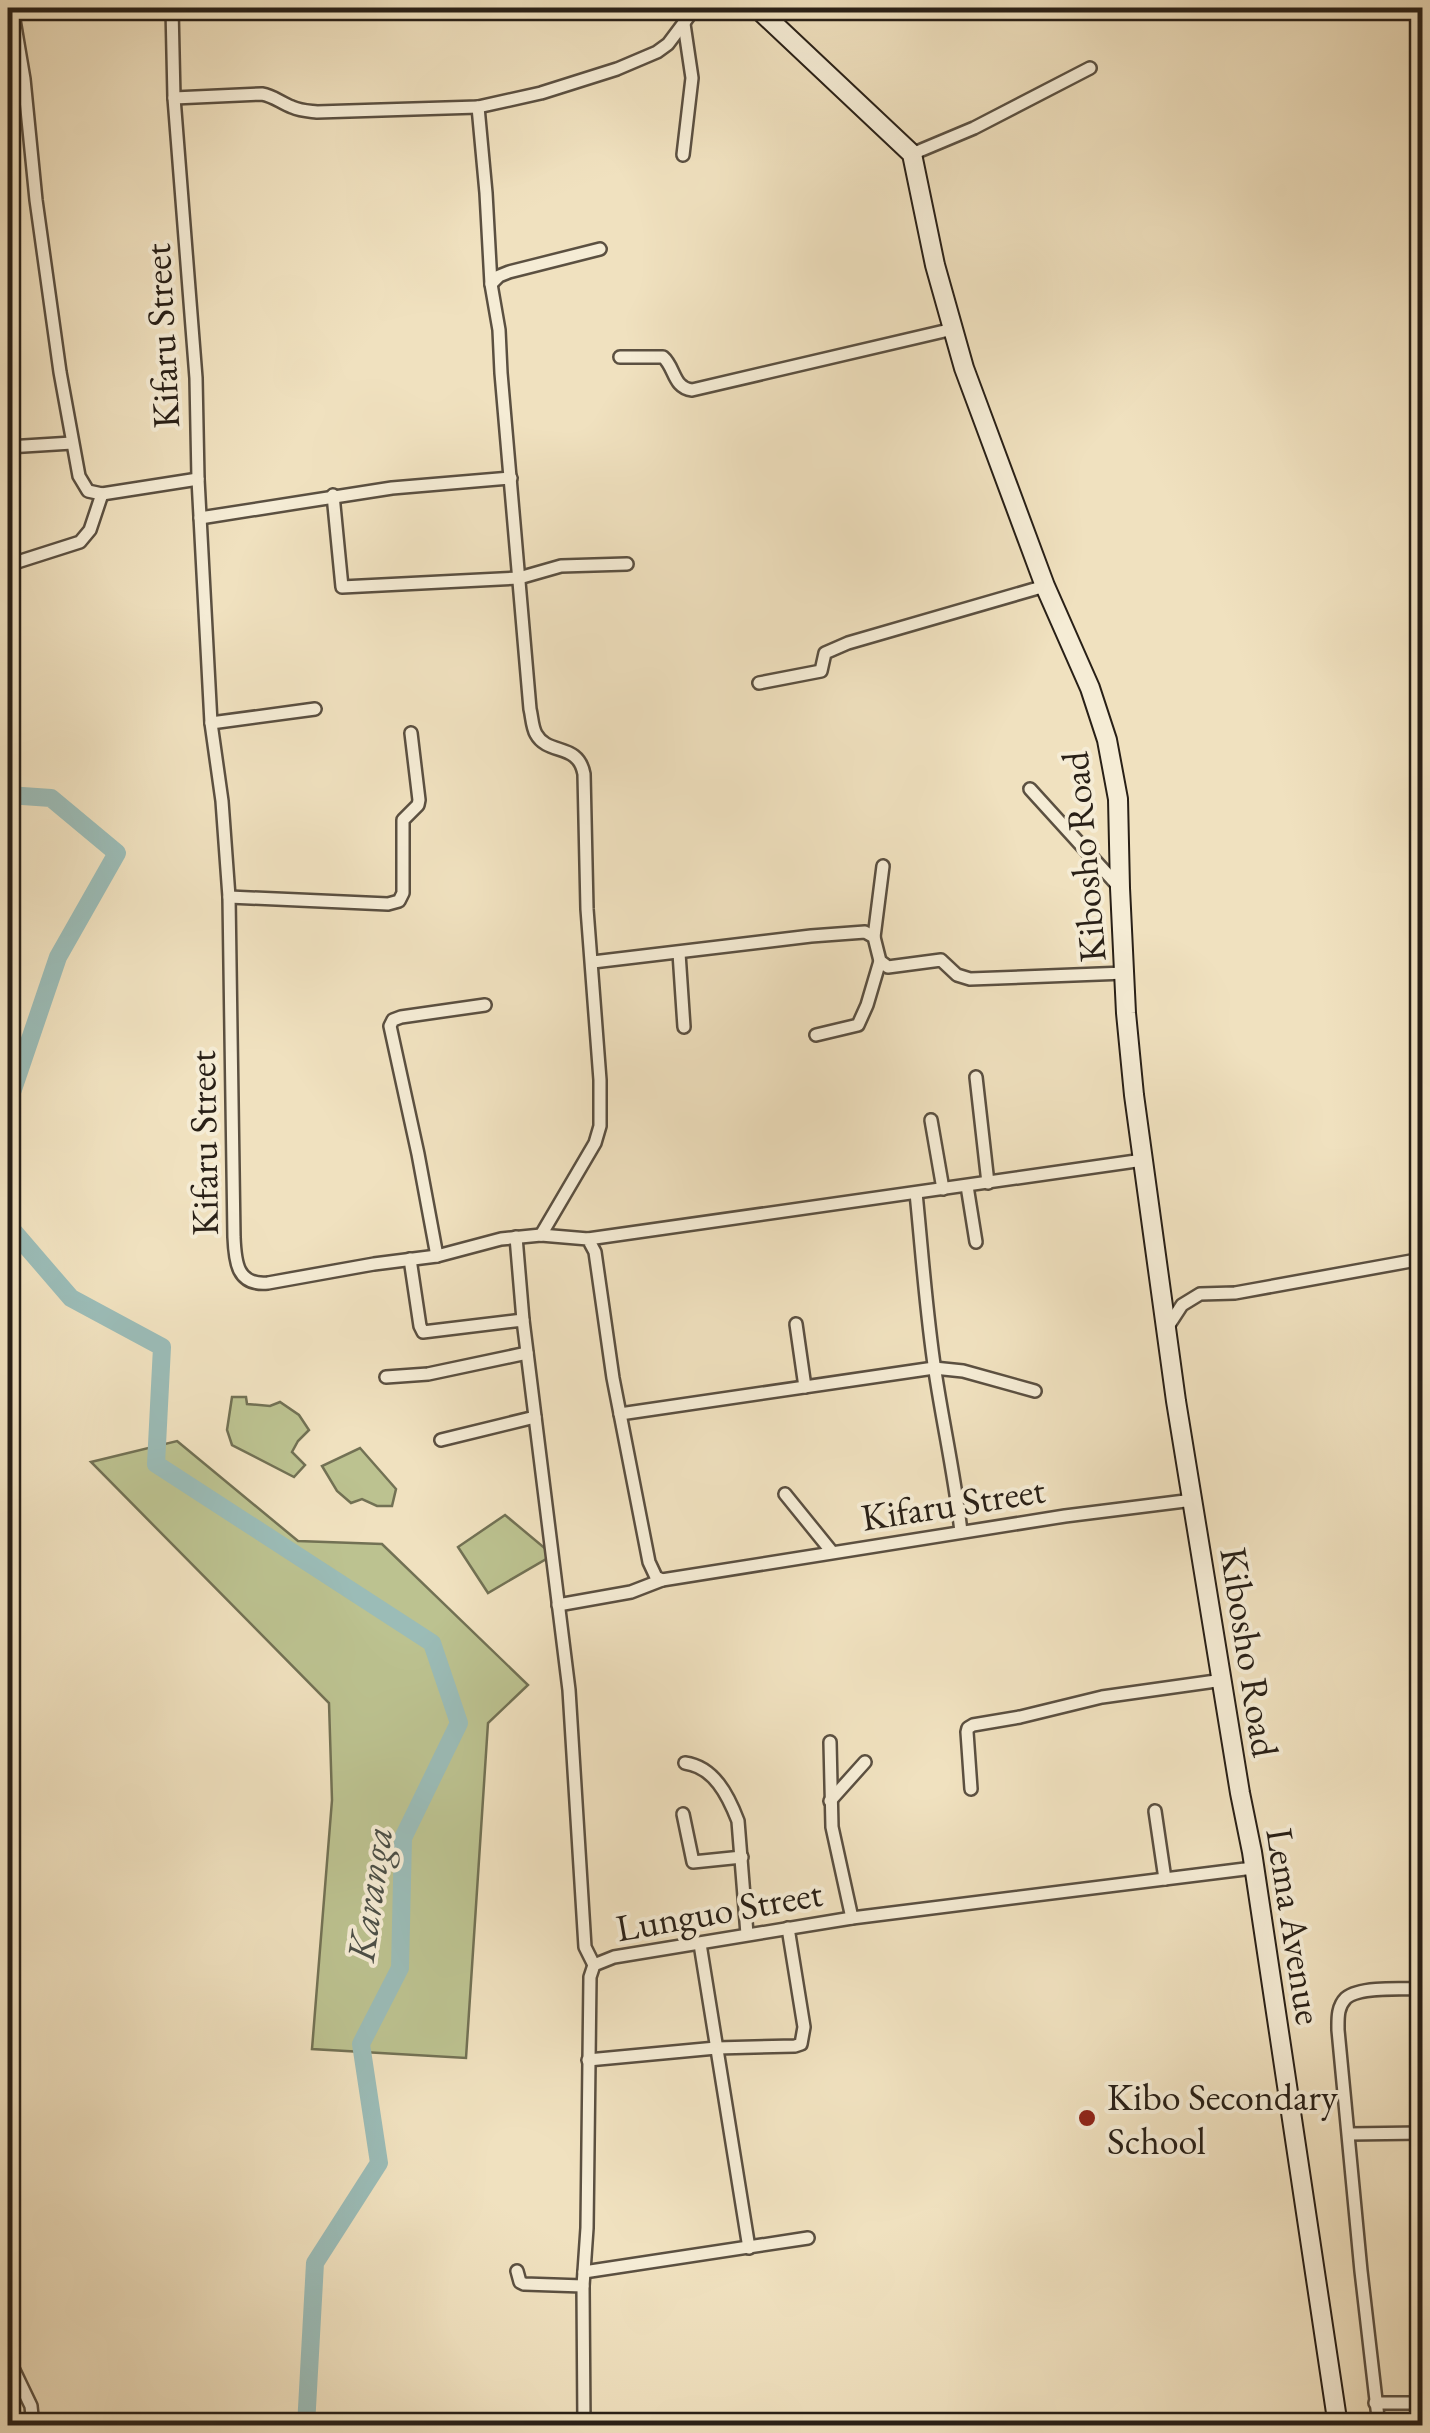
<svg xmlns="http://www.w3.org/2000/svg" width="1430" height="2433" viewBox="0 0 1430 2433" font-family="'EB Garamond',serif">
  <rect width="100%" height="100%" fill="#f0e1bf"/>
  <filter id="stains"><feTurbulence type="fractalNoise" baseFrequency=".002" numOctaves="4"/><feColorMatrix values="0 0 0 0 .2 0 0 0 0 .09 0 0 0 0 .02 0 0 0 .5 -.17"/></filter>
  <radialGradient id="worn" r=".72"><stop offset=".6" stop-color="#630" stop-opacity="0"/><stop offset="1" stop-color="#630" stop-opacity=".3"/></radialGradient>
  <g fill="#bcc290" stroke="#727154" stroke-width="2.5">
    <path d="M232,1397h14l1,7 23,2 10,-4 19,13 10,15 -11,11 -6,11 13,13 -11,12 -62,-32 -5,-15z"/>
    <path d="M177,1441l121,100 84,3 146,141 -40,38 -22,335 -154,-9 20,-249 -3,-97 -238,-241z"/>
    <path d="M360,1448l36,41 -4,17h-15l-15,-7 -11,4 -14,-12 -15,-25z"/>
    <path d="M505,1515l48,40 -65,38 -30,-46z"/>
  </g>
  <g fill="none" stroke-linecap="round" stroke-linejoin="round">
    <g stroke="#9bbcb7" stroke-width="18">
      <path d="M8,795l43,3 66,55 -59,104 -50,147"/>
      <path d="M8,1225l63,73 91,49 -6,117 276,179 27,80 -56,115 -3,130 -39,76 18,119 -64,100 -9,163"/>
    </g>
    <g stroke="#5b5041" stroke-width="16">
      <g id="street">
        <path d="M12,8l12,71 12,121 24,172 19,104 9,15 14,3 96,-15"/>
        <path d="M172,8l2,90 22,280 2,101 13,244 11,78 7,96 5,340c1,25 3,49 34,46l106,-19 63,-8 64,-17 40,-4 47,4 7,13 18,126 36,184 7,15 6,3 403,-64 128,-16"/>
        <path d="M174,98l88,-4c12,2 19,9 30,13 9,4 17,4 25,5l161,-5 63,-14 76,-24 40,-17 11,-8 27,-36"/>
        <path d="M478,107l8,86 5,91 8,46 2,43 29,336c2,8 2,18 6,25 12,22 42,8 48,40l3,135 13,171v46l-5,17 -54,92"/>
        <path d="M912,154l62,-26 116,-60"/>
        <path d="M683,155l9,-77 -8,-54"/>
        <path d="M491,284l8,-8 10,-4 91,-23"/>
        <path d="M620,357h43c12,10 10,31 29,33l261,-61"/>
        <path d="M8,447l64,-4"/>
        <path d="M333,495l9,92 177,-9 42,-12 66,-2"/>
        <path d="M200,518l192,-30 119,-10"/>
        <path d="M8,565l72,-23 10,-12 12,-36"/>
        <path d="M759,683l62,-12 4,-18 23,-10 197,-57"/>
        <path d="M211,723l104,-14"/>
        <path d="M1030,789l90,99"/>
        <path d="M229,897l159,7 11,-3 4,-8v-73l15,-15 1,-5 -8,-67"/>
        <path d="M874,937l9,-71"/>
        <path d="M679,953l5,74"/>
        <path d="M593,962l218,-26 54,-4 9,5 6,24 8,6 53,-7 16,15 13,4 155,-6"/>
        <path d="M816,1035l42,-10 9,-20 13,-44"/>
        <path d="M976,1077l12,106"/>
        <path d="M931,1120l12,69"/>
        <path d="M967,1186l9,56"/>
        <path d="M916,1193c6,59 10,119 19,178 8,54 20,105 26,161"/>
        <path d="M516,1237l7,83"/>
        <path d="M588,1239l555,-79"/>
        <path d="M437,1256l-19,-102 -28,-128 3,-6 8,-3 84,-12"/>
        <path d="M410,1259l10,67 3,6 100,-12 46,370 16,257 9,18"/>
        <path d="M796,1324l9,63"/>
        <path d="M1167,1328l15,-23 18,-11 35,-1 187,-34"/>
        <path d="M386,1377l42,-3 99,-21"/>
        <path d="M620,1414l314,-46 29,3 72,20"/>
        <path d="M441,1440l94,-23"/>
        <path d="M785,1494l47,58"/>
        <path d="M558,1605l73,-13 31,-12"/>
        <path d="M830,1742l2,85 20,91"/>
        <path d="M685,1763c29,4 43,32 53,58l9,113"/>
        <path d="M971,1789l-4,-57 1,-4 5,-3 47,-8 82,-20 121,-17"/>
        <path d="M830,1801l35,-39"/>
        <path d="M1155,1811l10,68"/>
        <path d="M683,1814l10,48 49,-5"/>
        <path d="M700,1944l49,304"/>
        <path d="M588,2060l128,-12 79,-2 6,-2 3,-17 -16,-99"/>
        <path d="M1349,2134l73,-1"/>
        <path d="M517,2271l3,11 4,2 59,2"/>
        <path d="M584,2272l224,-34"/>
        <path d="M8,2358l23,48 2,20"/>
        <path d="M1375,2403h47"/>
        <path d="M584,2426l-1,-140 4,-58 3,-251 4,-12 20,-8 238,-39 401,-50"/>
        <path d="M1379,2426l-18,-155 -23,-241c0,-11 -1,-23 8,-32 14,-12 58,-9 76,-9"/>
      </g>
    </g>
    <g stroke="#292017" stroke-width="22">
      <path id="secondary" d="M757,8l155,146 23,111 29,103 81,218 45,102 17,52 11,59 2,89 6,125 8,82 42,306 64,392 12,59 86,574"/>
    </g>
    <use href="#street" stroke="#f5ecd5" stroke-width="11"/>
    <use href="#secondary" stroke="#f5ecd5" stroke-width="18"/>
  </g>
  <circle fill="#8f2418" stroke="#f5ecd5" stroke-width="4" cx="1087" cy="2118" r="10"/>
  <g text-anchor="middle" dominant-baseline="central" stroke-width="8" stroke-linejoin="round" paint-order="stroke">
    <g font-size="38" fill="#292017" stroke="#f5ecd5">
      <text transform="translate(161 336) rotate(-93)">Kifaru Street</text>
      <text transform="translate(1083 857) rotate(-95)">Kibosho Road</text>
      <text transform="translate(203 1143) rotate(-91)">Kifaru Street</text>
      <text transform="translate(953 1503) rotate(-9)">Kifaru Street</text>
      <text transform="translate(1250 1652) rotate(81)">Kibosho Road</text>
      <text transform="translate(719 1910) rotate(-10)">Lunguo Street</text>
      <text transform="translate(1295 1926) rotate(81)">Lema Avenue</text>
    </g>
    <g font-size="38" fill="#292017" stroke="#f5ecd5" text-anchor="start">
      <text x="1107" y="2096">Kibo Secondary<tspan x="1107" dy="44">School</tspan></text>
    </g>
    <g font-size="40" font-style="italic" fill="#4b4f47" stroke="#f5ecd5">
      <text transform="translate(369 1894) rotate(-82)">Karanga</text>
    </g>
  </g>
  <rect width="1430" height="2433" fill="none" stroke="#f0e1bf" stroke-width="40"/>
  <rect x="10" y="10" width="1410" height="2413" fill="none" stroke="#292017" stroke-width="5"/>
  <rect x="20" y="20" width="1390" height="2393" fill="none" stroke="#292017" stroke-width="2.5"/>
  <rect width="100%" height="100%" filter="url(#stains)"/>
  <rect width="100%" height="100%" fill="url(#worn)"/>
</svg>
